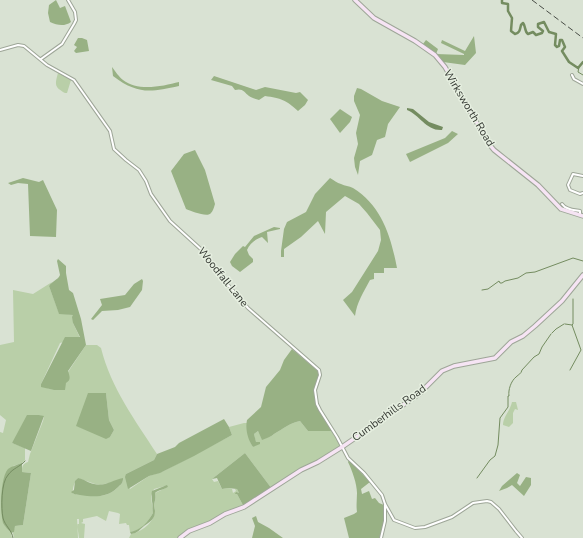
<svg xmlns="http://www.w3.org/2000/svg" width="583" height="538" viewBox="0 0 583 538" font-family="'Nunito Sans',sans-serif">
  <rect width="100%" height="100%" fill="#d9e2d3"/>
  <g fill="#b9cfa8" fill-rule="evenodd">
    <path d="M58,73l13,7 -4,13h-2c-11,-6 -10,-9 -7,-20z"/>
    <path d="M52,282l-3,4 10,27 15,2 -1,8 7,15 -20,5 -19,41 8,5 12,1 5,-7 2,-11 18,-27h11l4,3c10,40 34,72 56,106l-3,6 -28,14 4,15 19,-13 15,-5 68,-36 -3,-8 15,-4h3l3,19 3,5 7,-5 -4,1 -2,-9 4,-3 4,8c4,-1 9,-2 12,-5 9,-5 15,-11 26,-13l8,10h24l8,15 -68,43 -27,-36 -33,26 2,3 4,-1 4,8 6,-1 4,1 1,4 3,-2 -1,-2h2l2,4 -2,1 7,13 -65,31h-50l2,-4c10,-2 23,-11 24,-23 0,-2 -1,-4 -1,-6 1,-5 2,-7 1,-12l13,-6 -3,-1 -11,3 -3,7 2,17c-5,9 -12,18 -23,19l-1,-7h-2l-1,-2 -7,1 1,-10 -2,-1 -9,-2 -3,10 -9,-5 -14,3v3l-2,1 4,1 -1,14h-5l-2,-14h2v-5h-2l1,19h-64l-1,-5 2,-7 8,-1 8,-52 -9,-1c0,-5 0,-8 6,-10l2,-8 13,-33 1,-4 -5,-2 -27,28 13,5v12l-3,3 -9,3 -9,58 7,9 1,5h-12v-106l3,1 3,-13 -6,-5v-70l14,-3 -1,-52 20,4zM106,393l3,27 5,10 -4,7 -18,-5 -15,-6zM78,478l17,6 5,1 23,-5c-1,5 -3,5 -6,8 -13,13 -28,6 -44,6 -1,-5 1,-12 5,-16z"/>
    <path d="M512,402h4l2,8 -3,-1 -2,4v10l-4,4 -6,-2c0,-8 7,-14 9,-23z"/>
  </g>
  <g fill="#98b184">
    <path d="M56,0l4,8 5,-2 6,16c-7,5 -14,3 -21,0l-2,-9 1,-8z"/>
    <path d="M474,36l2,17 -11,12 -22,-3 -7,-8 -13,-10 3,-4 12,9 -2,5 28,1v-1l-23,-11 1,-3 23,11z"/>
    <path d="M78,38h4l5,2 2,11 -13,2 -2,-2 3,-4 -3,-2z"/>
    <path d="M112,67c3,4 7,10 11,13 15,12 40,6 56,2v4c-28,6 -41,9 -66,-10z"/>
    <path d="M214,76l42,14 9,-3 31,6 4,-1 8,8 -3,5 -7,6c-12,-11 -17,-13 -33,-15l-6,4c-3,-1 -7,-2 -10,-4 -5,-4 -6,-8 -14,-6l-3,-4 -21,-6z"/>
    <path d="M357,88l4,1 21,12 18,6 -12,17 -3,13 -8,3 -5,15 -12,6 -2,14 -3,-8 -1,-9 4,-14 -2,-11 4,-18 -6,-14v-5z"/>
    <path d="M340,109l12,8 -2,5 -10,11 -10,-14z"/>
    <path d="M452,131l6,3 -10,9 -38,19 -4,-8 39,-16z"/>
    <path d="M195,150l10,20 10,34c-1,3 -2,7 -4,9 -3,5 -20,-2 -25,-4l-15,-38 13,-17z"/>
    <path d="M23,178l16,4 4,-2 14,30 -1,27 -26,-1 -2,-52 -10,-1 -7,2 -3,-2z"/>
    <path d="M330,178c4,2 7,5 11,6 4,2 8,2 12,4 29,18 38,49 44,80h-13v5h-10v6l-4,1c-7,13 -13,22 -15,36l-12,-16 9,-8 26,-41 3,-11 -1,-10 -13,-17 -8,-9 -14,-8 -19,16 -1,22 -7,-13 -17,16 -17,12v8h-3v-6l3,-22 3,-7 19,-10 9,-18z"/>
    <path d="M274,227l6,1v1l-13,3 1,11 -6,-6c-6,2 -12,6 -15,13l2,5 4,4v3l-13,10 -8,-6 -2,-4 5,-8 8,-8 2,1 9,-11z"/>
    <path d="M58,259l8,7v7l3,17 4,3 8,26 5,26 -18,26c2,6 3,9 -2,12l-1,7h-11l-13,-3v-3l24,-47h15l-7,-14 -1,-6 1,-2 -14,-1 -10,-28c3,-5 9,-6 11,-11l-3,-14z"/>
    <path d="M142,279l1,2 -1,9 -12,17 -12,3 -16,1 -9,9 -2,-1 11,-14 -2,-6 25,-4 9,-11z"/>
    <path d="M292,349l26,22c2,5 -2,10 -3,16 -3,17 9,31 17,44h-24l-8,-10c-11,2 -17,8 -26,13 -3,3 -8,4 -12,6l-4,-9 -4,3 2,8h4v2l-7,3c-5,-7 -8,-18 -6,-27l14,-13 5,-20 14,-17 4,-10z"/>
    <path d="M88,393h18l3,27 5,10 -4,7 -4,2 -30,-13z"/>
    <path d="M27,415h12l5,1 -13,35 -19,-8z"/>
    <path d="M224,419l5,8 3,8 -38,21 -34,17 -11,3 -21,13 -3,-12 1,-3 28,-14 3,-6 18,-7 4,-4z"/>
    <path d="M245,453l27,36 -28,18 -7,-13h-2l1,-2 3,1 -2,-4 -9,-1 -6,1 -5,-11 -5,1z"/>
    <path d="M349,460l21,22 -9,7 1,5 7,-3 3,8 3,-1 4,5 5,2v16l-4,17h-31l-5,-20 10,-4 3,-2c-1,-7 0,-13 0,-19 0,-9 -5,-23 -9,-31z"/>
    <path d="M22,463v9l9,1 -8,52 -8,1 -1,6 -3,1c-2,-3 -6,-6 -8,-10 -3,-11 -3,-45 5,-54 4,-3 9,-4 14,-6z"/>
    <path d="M517,473l3,2 -3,8 3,3 6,-9 5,1v7l-7,11 -12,-11 -5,3 -8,3 3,-5z"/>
    <path d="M78,478c6,1 10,5 16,6 10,3 19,-4 29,-6 0,6 -2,6 -6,10 -10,10 -24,9 -37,7 -4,-1 -6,0 -9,-3l3,-2 1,-9z"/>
    <path d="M167,485l1,2c-5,3 -10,3 -13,6 1,5 0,7 -1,12 0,1 1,5 1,6 0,8 -5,11 -11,15 -5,4 -6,7 -13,8l-1,-2c11,-2 18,-10 23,-19 -1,-5 0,-8 -1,-12 0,-4 -1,-6 0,-10z"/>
    <path d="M256,516l2,6 11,6 14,10h-31l3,-12 -3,-8z"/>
  </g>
  <path fill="#748c60" d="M407,108l6,1 16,13 14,5 -1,3c-16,1 -22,-15 -35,-20z"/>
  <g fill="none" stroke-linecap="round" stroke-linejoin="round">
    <g stroke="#748c60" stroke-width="1">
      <path d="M579,67l-1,5 5,3"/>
      <path d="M482,290l6,-1 11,-8 1,2h2l3,-2 13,-3 8,-5 9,-1 38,-14 10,3"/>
      <path d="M565,324l7,1"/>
      <path d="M552,333l4,-4 8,-5"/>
      <path d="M570,370l11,-20 -9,-25 1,-1v-25"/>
      <path d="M477,478l13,-18 5,-4 3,-11 2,-27 8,-11v-11h1c-1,-6 2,-15 7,-19 3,-3 5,-3 6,-7l12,-13 5,-3 3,-7 9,-13"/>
      <path d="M13,538c-1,-8 -8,-12 -10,-20 -2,-9 -2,-36 5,-43 5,-7 12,-8 17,-14"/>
    </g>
    <path stroke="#748c60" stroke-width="2.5" d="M502,0v3l6,1v7l4,7 -1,13 4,3c5,-1 5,-5 6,-9l2,-2c3,3 1,8 5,11l5,-2 3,3 6,-2 1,-2 -5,-4v-3l6,-2 5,10 7,2 -1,11 2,2 2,-1 1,-6h2l3,7 -3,4 7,11 9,6 5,-6"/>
    <g stroke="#9ea698" stroke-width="4">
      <g id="street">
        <path d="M0,50l18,-5 6,1 23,19 27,15 36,51 4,18 12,11 13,10 7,11 5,13 19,27 34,31 17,25 27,31 71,62 1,5 -5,15 2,14 3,6 17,27 11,21 16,15 18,22 3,9 9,16 21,8 10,-1 27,-10 21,-14 14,-2 4,1 8,7 17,22 6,7"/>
        <path d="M41,59l21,-15 12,-20 2,-4 -1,-8 -7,-12"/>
        <path d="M572,75l2,4 9,5"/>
        <path d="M583,176l-10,-2 -5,11 2,5 10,4 3,-1"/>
        <path d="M562,204c4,6 12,6 18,7v4"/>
        <path d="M381,538l4,-17v-16"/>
      </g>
    </g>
    <g stroke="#9ea698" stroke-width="5.5">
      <g id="secondary">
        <path d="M355,0l19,18 41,23 20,14 10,12 44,77 5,6 44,35 23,24 22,7"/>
        <path d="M180,538l9,-7 21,-8 15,-9 19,-7 57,-37 17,-8 24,-15 77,-53 23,-23 12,-5 41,-8 16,-16 12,-6 12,-10 27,-25 21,-26"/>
      </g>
    </g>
    <use href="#street" stroke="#fff" stroke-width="2"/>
    <use href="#secondary" stroke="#f6e4f4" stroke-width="3.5"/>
    <path stroke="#494d46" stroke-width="1" stroke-dasharray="6 3" stroke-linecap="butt" d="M532,0l51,38"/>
  </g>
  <g text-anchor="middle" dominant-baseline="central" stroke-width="3" stroke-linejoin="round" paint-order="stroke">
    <g font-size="11" fill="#343832" stroke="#e6efe0">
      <text transform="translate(469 108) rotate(59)">Wirksworth Road</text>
      <text transform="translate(223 277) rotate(51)">Woodfall Lane</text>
      <text transform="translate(389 413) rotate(-36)">Cumberhills Road</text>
    </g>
  </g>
</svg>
